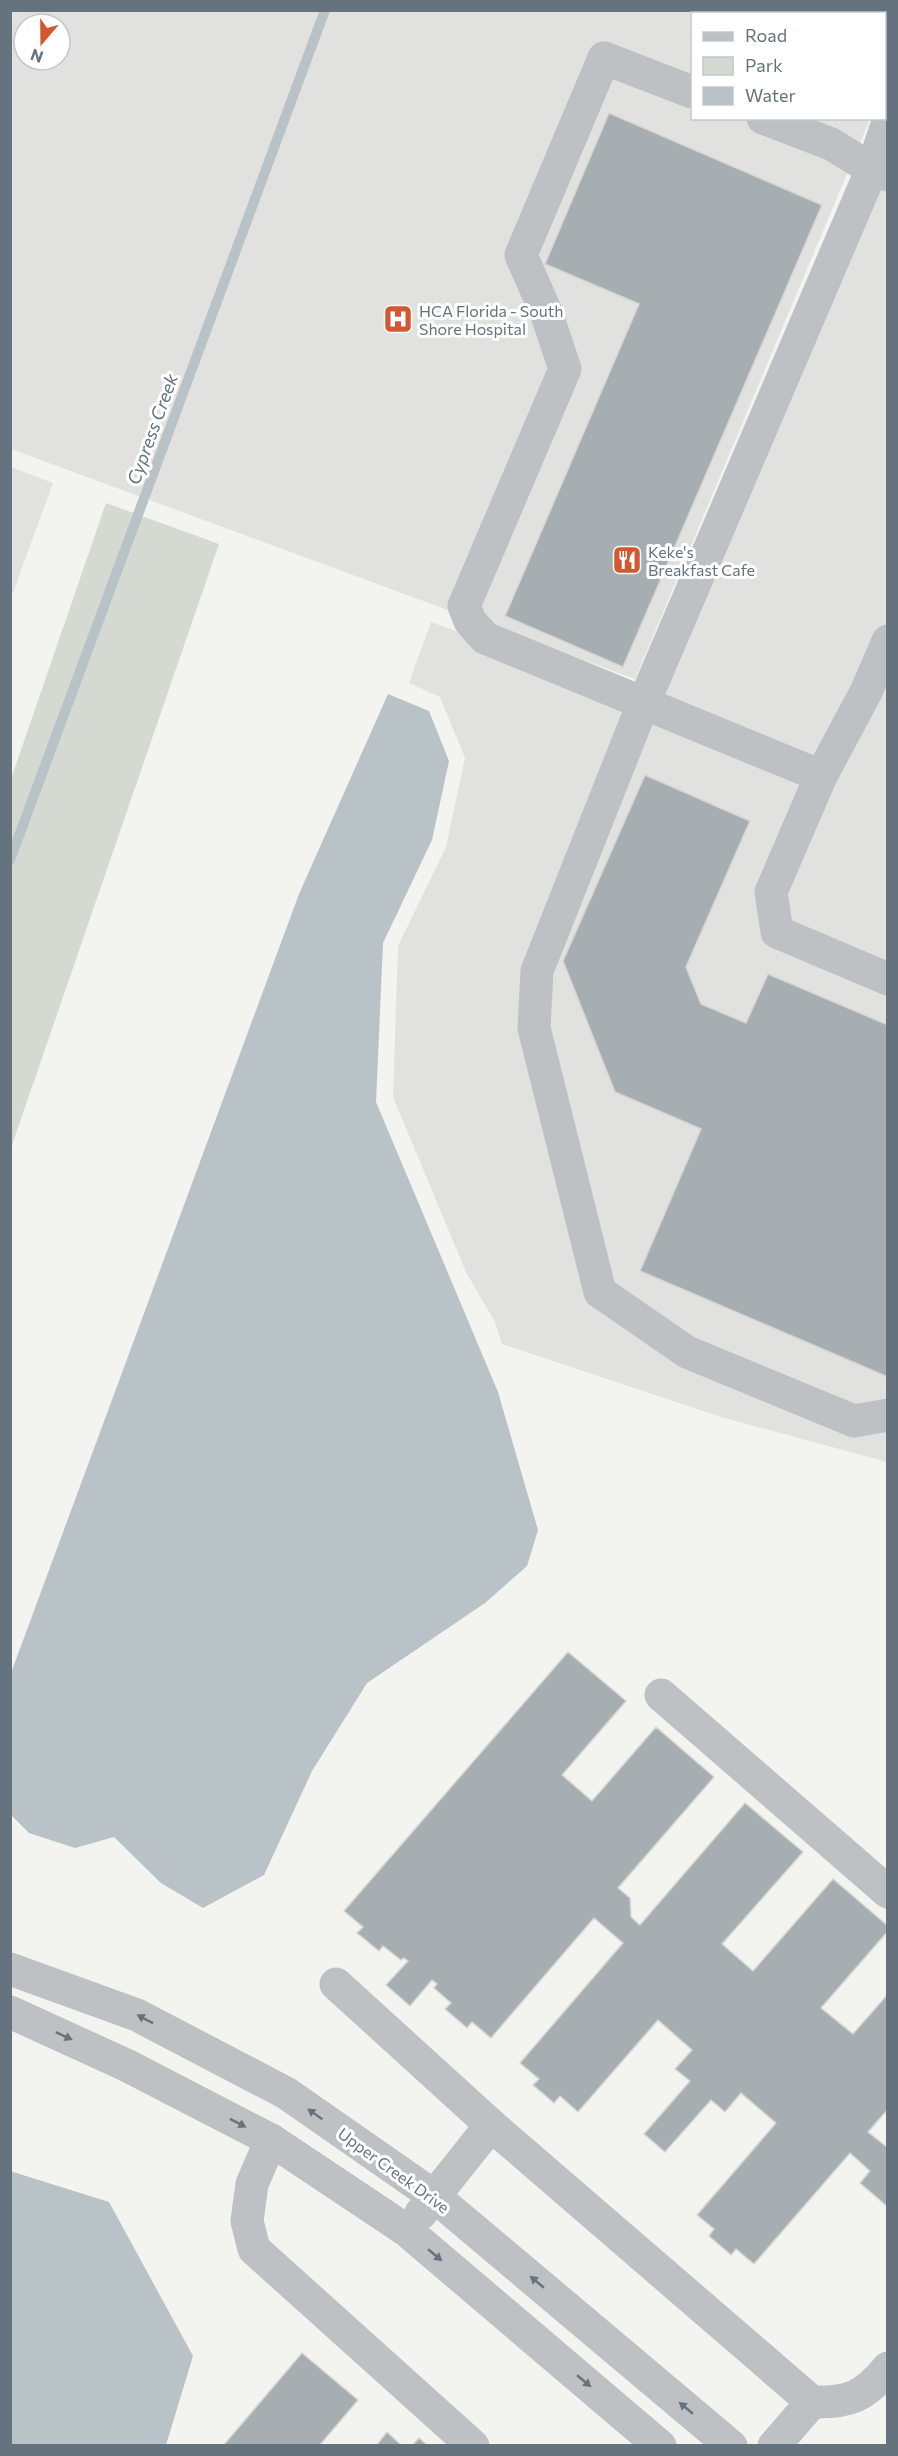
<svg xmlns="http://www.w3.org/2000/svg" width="898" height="2456" viewBox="0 0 898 2456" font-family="Commissioner,sans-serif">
  <rect width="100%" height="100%" fill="#f3f3f0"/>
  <g fill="#e1e2e0" fill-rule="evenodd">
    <path d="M10,11h877l-2,56 -1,-53h-192v104l178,1 -235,560 -624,-230zM24,24h36v36h-36z"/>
    <path d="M887,117v1345l-166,-45 -219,-73 -7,-22 -29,-50 -73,-175 5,-151 48,-99 19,-89 -25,-61 -31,-14 22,-61 198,73h9z"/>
    <path d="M11,467l42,16 -42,115 -1,-131z"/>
  </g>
  <path fill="#d4dad1" d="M106,503l113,41 -208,604v-369z"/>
  <g fill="#b9c2c7">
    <path d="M388,694l41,17 20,50 -17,79 -49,103 -7,159 122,290 40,138 -11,36 -42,37 -118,80 -55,88 -48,104 -61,33 -42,-25 -47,-46 -39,11 -46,-15 -18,-18v-142l288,-779z"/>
    <path d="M10,2171l99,31 84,154 -27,89h-155z"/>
  </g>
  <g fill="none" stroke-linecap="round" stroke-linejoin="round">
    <path stroke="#b9c2c7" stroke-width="10" d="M10,860l315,-850"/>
  </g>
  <g fill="#a7aeb2" stroke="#d5d5d3" stroke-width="1.5">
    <path d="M609,113l213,92 -199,462 -118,-51 134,-312 -94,-40z"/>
    <path d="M645,775l105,46 -64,146 15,37 45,19 22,-49 120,51v352l-248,-106 61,-142 -86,-37 -52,-131z"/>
    <path d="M568,1652l58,49 -64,74 30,26 64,-74 58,50 -96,111 12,10 1,19 9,8 105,-122 58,49 -81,92 31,27 80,-92 55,47v5l-67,77 32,26 35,-40v115l-20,23 20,16v59l-28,-24 10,-12 -20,-18 -96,111 -18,-15 -5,6 -22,-19 5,-7 -17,-14 79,-92 -35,-30 -16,19 -14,-12 -46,52 -21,-18 46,-53 -15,-12 17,-19 -34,-30 -80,92 -18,-16 -6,7 -21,-18 6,-6 -19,-16 103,-120 -29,-25 -103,120 -19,-16 -5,6 -22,-19 6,-6 -17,-15 3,-4 -5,-4 -22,26 -24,-21 22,-24 -4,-3 -3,2 -18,-14 -4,5 -22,-18 6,-6 -19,-16z"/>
    <path d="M302,2353l56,47 -39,46h-96z"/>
    <path d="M387,2432l15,14h-26z"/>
    <path d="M419,2438l9,8h-16z"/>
  </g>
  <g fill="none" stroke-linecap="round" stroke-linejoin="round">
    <g stroke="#bdc1c4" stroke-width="33">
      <path d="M742,10l8,4"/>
      <path d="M884,65l4,2"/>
      <path d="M692,92l-88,-34 -83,197 25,57 19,57 -101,237 6,15 15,17 336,138"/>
      <path d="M763,118l68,26 41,25 -233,545 -102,257 -3,57 66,264 87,60 167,69 34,-6"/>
      <path d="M888,122l-16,47 16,6"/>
      <path d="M888,641l-22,51 -45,84 -50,116 6,40 111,47"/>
      <path d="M661,1695l227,197"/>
      <path d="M10,1969l127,46 149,78 148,103 297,250"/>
      <path d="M336,1984l155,141 321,277 -38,44"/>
      <path d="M10,2012l116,53 145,75 135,90 254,216"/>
      <path d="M271,2140l-19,44 -5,37 7,28 219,197"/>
      <path d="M421,2213l70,-88"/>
      <path d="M812,2402c37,1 52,-5 76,-34"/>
    </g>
  </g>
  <defs><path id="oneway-solid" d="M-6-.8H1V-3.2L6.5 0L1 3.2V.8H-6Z" transform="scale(1.5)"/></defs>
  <g fill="#65737e">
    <use href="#oneway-solid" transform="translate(145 2019) rotate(-153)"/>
    <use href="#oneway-solid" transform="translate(64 2036) rotate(25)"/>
    <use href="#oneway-solid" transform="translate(315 2114) rotate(-145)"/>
    <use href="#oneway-solid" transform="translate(238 2123) rotate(27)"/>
    <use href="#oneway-solid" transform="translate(435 2255) rotate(40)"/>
    <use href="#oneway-solid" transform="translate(537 2282) rotate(-140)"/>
    <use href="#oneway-solid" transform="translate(584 2381) rotate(40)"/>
    <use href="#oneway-solid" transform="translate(686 2408) rotate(-140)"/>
  </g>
  <defs>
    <g id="hospital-square" transform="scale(1.5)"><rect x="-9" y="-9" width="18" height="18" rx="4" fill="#d25831" stroke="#fff"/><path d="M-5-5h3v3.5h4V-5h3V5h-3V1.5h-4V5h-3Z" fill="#fff"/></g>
    <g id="restaurant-square" transform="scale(1.5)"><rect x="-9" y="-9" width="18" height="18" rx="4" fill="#d25831" stroke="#fff"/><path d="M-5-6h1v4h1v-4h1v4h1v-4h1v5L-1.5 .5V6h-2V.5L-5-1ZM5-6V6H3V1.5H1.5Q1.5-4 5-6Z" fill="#fff"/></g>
  </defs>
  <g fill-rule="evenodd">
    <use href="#hospital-square" x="398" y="319"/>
    <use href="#restaurant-square" x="627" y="560"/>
  </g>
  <g text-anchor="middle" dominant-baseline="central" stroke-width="6" stroke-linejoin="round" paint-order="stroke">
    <g font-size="16" fill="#65737e" stroke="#fff" text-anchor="start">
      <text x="419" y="310">HCA Florida - South<tspan x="419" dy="18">Shore Hospital</tspan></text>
      <text x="648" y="551">Keke's<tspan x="648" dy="18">Breakfast Cafe</tspan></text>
    </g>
    <g font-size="16" fill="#65737e" stroke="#fff">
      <text transform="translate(394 2170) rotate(36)">Upper Creek Drive</text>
    </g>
    <g font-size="18" font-style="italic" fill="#61747b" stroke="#fff">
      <text transform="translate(152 429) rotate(-70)">Cypress Creek</text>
    </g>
  </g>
  <rect width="898" height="2456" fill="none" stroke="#65737e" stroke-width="24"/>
  <rect x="691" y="12" width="195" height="108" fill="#ffffff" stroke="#c1c7cb" stroke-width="1.5"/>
  <rect x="703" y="32" width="30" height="9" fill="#bdc1c4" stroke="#c1c7cb" stroke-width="1.5"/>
  <text x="745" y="42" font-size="18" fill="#65737e">Road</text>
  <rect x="703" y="57" width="30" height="18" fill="#d4dad1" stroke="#c1c7cb" stroke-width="1.5"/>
  <text x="745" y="72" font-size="18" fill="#65737e">Park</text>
  <rect x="703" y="87" width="30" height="18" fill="#b9c2c7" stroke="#c1c7cb" stroke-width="1.5"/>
  <text x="745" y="102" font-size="18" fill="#65737e">Water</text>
  <g transform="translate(42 42) rotate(200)"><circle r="28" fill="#ffffff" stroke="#c1c7cb" stroke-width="1.5"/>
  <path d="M0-4.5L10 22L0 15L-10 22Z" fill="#d25831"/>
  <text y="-9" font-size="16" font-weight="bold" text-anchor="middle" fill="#65737e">N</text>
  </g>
</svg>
